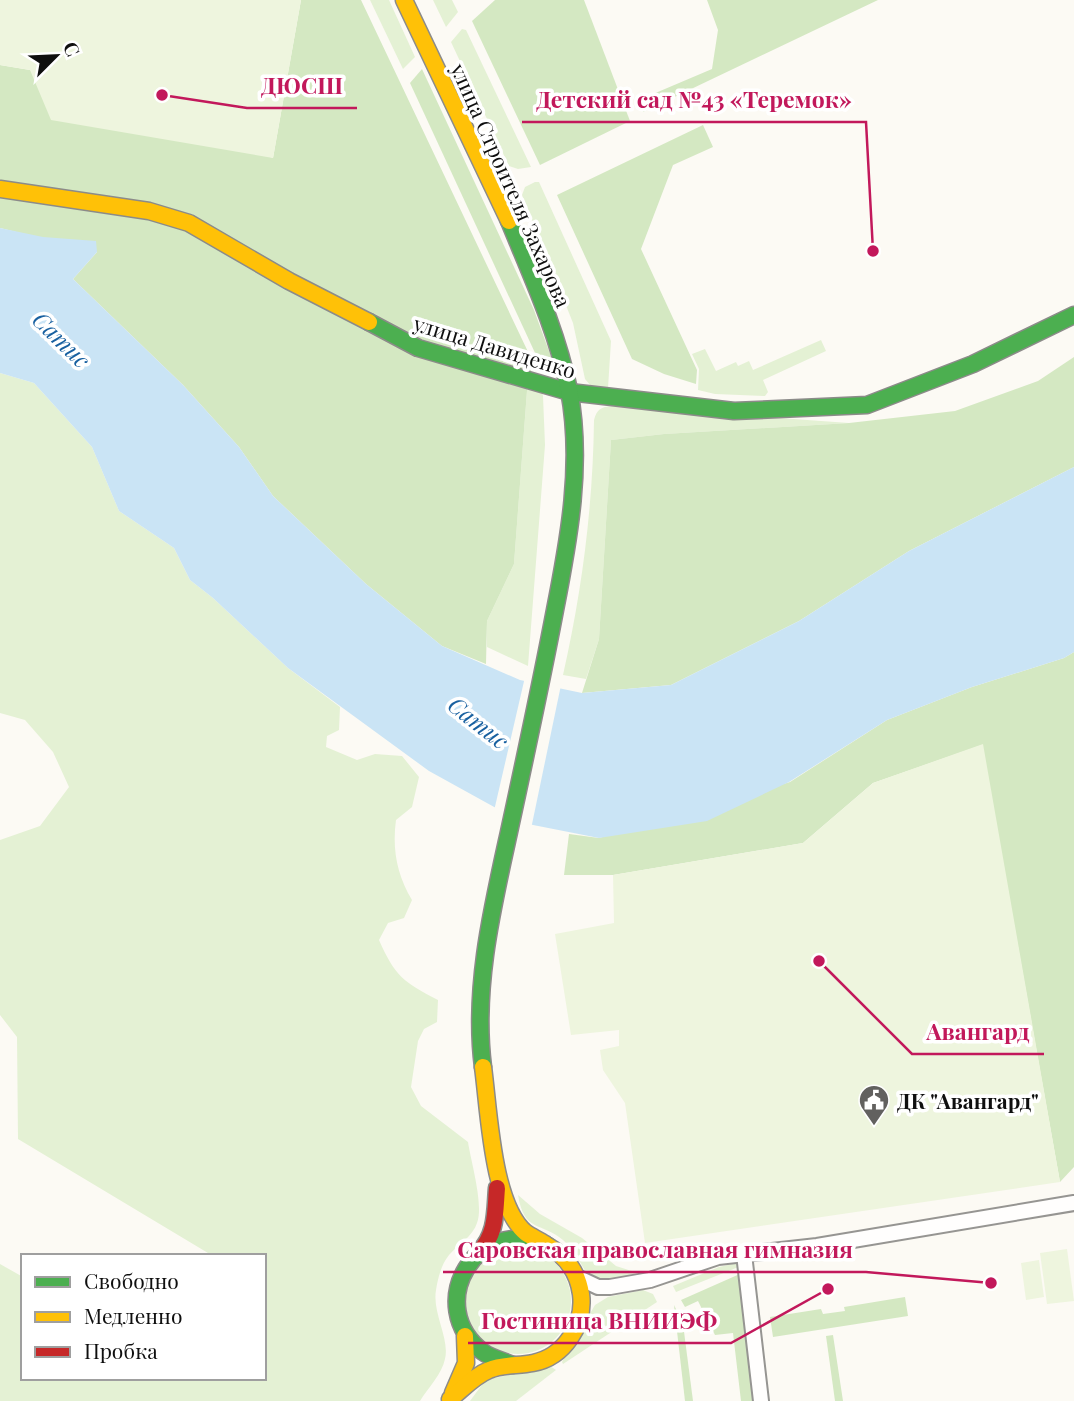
<svg xmlns="http://www.w3.org/2000/svg" width="1074" height="1401" viewBox="0 0 1074 1401" font-family="'Playfair Display',serif">
  <rect width="100%" height="100%" fill="#fcfaf4"/>
  <g fill="#e4f1d4">
    <path d="M370,0h19l26,57 -12,12z"/>
    <path d="M433,0h19l6,12 -12,15z"/>
    <path d="M462,29l4,1 65,137 -13,2 -9,-3 -58,-124z"/>
    <path d="M535,182h4l72,159 -3,47 -17,-2 -6,-7 -12,-56 -51,-128 3,-8z"/>
    <path d="M821,340l5,11 -63,29 5,12 -3,4 -50,-2 -17,-4 1,-21 -7,-15 13,-5 11,22 20,-9 2,4 11,-5 4,9z"/>
    <path d="M0,373l34,10 58,64 27,64 55,37 16,32 23,18 75,70 52,39 -1,23 -12,6 -1,11 31,13 18,-6 27,2 17,21 -7,30 -16,13c-4,29 1,55 16,80l-8,18 -16,5 -9,17c16,36 24,42 59,60l-1,22 -13,7 -6,12 -7,46 10,19 47,36c3,20 16,63 9,81 -4,13 -19,22 -28,32 -8,10 -11,23 -13,35 -4,23 14,49 9,69 -3,15 -17,29 -25,42h-420v-137l23,13v101h241v-122h-51l-195,-117 -1,-102 -17,-22v-175l40,-14 29,-39 -16,-35 -28,-32 -25,-7z"/>
    <path d="M530,379l10,3 3,14 2,49 -17,221 -41,-19v-26l27,-57 13,-173z"/>
    <path d="M612,406l237,17 -185,11 -53,6 -12,199 -13,40 -23,-4c19,-84 30,-169 31,-255 3,-11 7,-13 18,-14z"/>
    <path d="M518,1195l22,19 42,24 34,28 22,7 -27,6 -22,-1c-7,-13 -15,-28 -26,-38 -21,-18 -39,-7 -45,-45z"/>
    <circle cx="518" cy="1301" r="53"/>
    <path d="M741,1262v4l-65,26 -3,-6 46,-19z"/>
    <path d="M643,1290l10,4 4,8 -94,62 -1,-2 33,-57 13,-8z"/>
    <path d="M550,1366l6,4 -40,31h-46l14,-19 6,-3z"/>
  </g>
  <g fill="#d4e8c2">
    <path d="M301,0h60l169,356 1,18 -4,17 -13,173 -27,57 -1,43 -44,-18 -76,-62 -93,-88 -34,-49 -56,-62 -110,-106 24,-27 -97,-24v-163l30,5 243,88z"/>
    <path d="M495,0h89l46,121 -90,44 -68,-144z"/>
    <path d="M707,0h171l-235,112 -1,-5 4,-10 66,-28 6,-39z"/>
    <path d="M422,69l112,241 26,71 -18,-13 -132,-285z"/>
    <path d="M703,125l10,22 -40,18 -32,84 56,121 -1,14 -32,-10 -32,-15 -75,-164z"/>
    <path d="M1074,357v110l-165,84 -110,70 -128,64 -89,8 17,-54 12,-199 53,-6 185,-11 106,-12 83,-30z"/>
    <path d="M1074,652v515l-14,15 -78,-437 -109,38 -70,60 -190,32h-49l5,-41 30,4 191,-56 97,-62 85,-33 92,-29z"/>
    <path d="M742,1273l16,128h-17l-8,-68 -18,2 -17,-34 -13,6 -4,-7z"/>
    <path d="M905,1297l3,19 -135,21 -3,-20 51,-8 2,5 22,-3 -1,-4z"/>
    <path d="M674,1305l9,19 10,77h-8z"/>
    <path d="M833,1335l10,66h-8l-9,-65z"/>
  </g>
  <g fill="#eef5de">
    <path d="M0,0h301l-28,158 -222,-38 -21,-50 -30,-5z"/>
    <path d="M983,744l77,438 -415,61 -20,-140 -22,-33 -3,-20 19,-4v-16l-48,5 -16,-101 59,-11 -1,-48 190,-32 70,-60z"/>
    <path d="M1067,1249l7,52 -27,3 -7,-51z"/>
    <path d="M1039,1260l5,37 -18,3 -5,-37z"/>
  </g>
  <path fill="#cae4f5" d="M0,228l43,9 53,4 1,11 -24,27 110,106 56,62 34,49 93,88 76,62 78,34 62,13 89,-8 128,-64 110,-70 165,-84v185l-10,6 -92,29 -85,33 -98,62 -82,39 -108,17 -76,-15 -94,-52 -141,-103 -75,-70 -23,-18 -16,-32 -55,-37 -27,-64 -58,-64 -34,-10z"/>
  <path fill="#fcfaf4" d="M525,677l36,8 -30,144 -8,-2 -29,-16z"/>
  <g fill="none" stroke-linecap="round" stroke-linejoin="round">
    <g stroke="#969592" stroke-width="18">
      <g id="street">
        <path d="M744,1254l17,147"/>
        <path d="M577,1277l21,10h12l40,-7 68,-23 99,-11 257,-43"/>
      </g>
    </g>
    <g stroke="#8c8b89" stroke-width="19">
      <g id="fast">
        <path d="M369,322l49,26 151,44 165,19 133,-6 106,-41 101,-49"/>
        <path d="M483,1067c-10,-78 9,-158 26,-235 16,-74 32,-148 46,-222 14,-71 28,-147 14,-220 -12,-59 -37,-113 -60,-169"/>
        <path d="M513,1365c-9,-4 -22,-7 -30,-13 -61,-46 -6,-140 65,-106"/>
      </g>
    </g>
    <g stroke="#8c8b89" stroke-width="19">
      <g id="slow">
        <path d="M404,0l105,221"/>
        <path d="M0,189l149,22 40,12 100,58 80,41"/>
        <path d="M483,1067c6,43 9,138 43,166 6,4 13,7 19,11"/>
        <path d="M453,1393l13,-30 -1,-27"/>
        <path d="M450,1399c13,-10 24,-23 39,-29 14,-6 29,-4 44,-7 31,-6 52,-38 48,-69 -3,-21 -15,-38 -33,-48"/>
      </g>
    </g>
    <g stroke="#8c8b89" stroke-width="19">
      <path id="jam" d="M479,1252c18,-18 16,-41 18,-64"/>
    </g>
    <use href="#street" stroke="#fffefd" stroke-width="14"/>
    <use href="#fast" stroke="#4caf50" stroke-width="16"/>
    <use href="#slow" stroke="#ffc107" stroke-width="16"/>
    <use href="#jam" stroke="#c62828" stroke-width="16"/>
  </g>
  <defs>
    <g id="civic-pin" transform="scale(1.575)"><path d="M0 17L-7.5 6A9.5 9.5 0 1 1 7.5 6Z" fill="#62615f" stroke="#fff"/><path d="M-.6-6.5H3V-4.5H.6V-3L4-1V1h2V6H-6V1h2V-1L-.6-3ZM-1.2 2.5V6h2.4V2.5Z" fill="#fff"/></g>
  </defs>
  <g fill-rule="evenodd">
    <use href="#civic-pin" x="874" y="1100"/>
  </g>
  <g text-anchor="middle" dominant-baseline="central" stroke-width="7" stroke-linejoin="round" paint-order="stroke">
    <g font-size="21" fill="#0f0f0f" stroke="#fff">
      <text transform="translate(512 185) rotate(66)">улица Строителя Захарова</text>
      <text transform="translate(495 346) rotate(17)">улица Давиденко</text>
    </g>
    <g font-size="21" font-weight="bold" fill="#0f0f0f" stroke="#fff" text-anchor="start">
      <text x="897" y="1100">ДК "Авангард"</text>
    </g>
    <g font-size="23" font-style="italic" fill="#1860a0" stroke="#fff">
      <text transform="translate(62 339) rotate(44)">Сатис</text>
      <text transform="translate(479 722) rotate(38)">Сатис</text>
    </g>
  </g>
  <path fill="none" stroke="#c2185b" stroke-width="2.5" d="M162 95L247 108H357M873 251L866 122H522M819 961L912 1054H1044M991 1283L866 1272H443M828 1289L731 1343H468"/>
  <g fill="#c2185b" stroke="#fff" stroke-width="2.5">
    <circle cx="162" cy="95" r="7"/>
    <circle cx="873" cy="251" r="7"/>
    <circle cx="819" cy="961" r="7"/>
    <circle cx="991" cy="1283" r="7"/>
    <circle cx="828" cy="1289" r="7"/>
  </g>
  <g font-size="23" text-anchor="middle" font-weight="bold" fill="#c2185b" stroke="#fff" stroke-width="7" stroke-linejoin="round" paint-order="stroke">
    <text x="302" y="94">ДЮСШ</text>
    <text x="694" y="108">Детский сад №43 «Теремок»</text>
    <text x="978" y="1040">Авангард</text>
    <text x="655" y="1258">Саровская православная гимназия</text>
    <text x="599" y="1329">Гостиница ВНИИЭФ</text>
  </g>
  <rect x="21" y="1254" width="245" height="126" fill="#ffffff" stroke="#9f9f9f" stroke-width="2"/>
  <rect x="35" y="1277" width="35" height="10" fill="#4caf50" stroke="#9f9f9f" stroke-width="2"/>
  <text x="84" y="1289" font-size="21" fill="#0f0f0f">Свободно</text>
  <rect x="35" y="1312" width="35" height="10" fill="#ffc107" stroke="#9f9f9f" stroke-width="2"/>
  <text x="84" y="1324" font-size="21" fill="#0f0f0f">Медленно</text>
  <rect x="35" y="1347" width="35" height="10" fill="#c62828" stroke="#9f9f9f" stroke-width="2"/>
  <text x="84" y="1359" font-size="21" fill="#0f0f0f">Пробка</text>
  <g transform="translate(56 56) rotate(66)" stroke="#ffffff" stroke-width="5" paint-order="stroke">
  <path d="M0-5L12 26L0 18L-12 26Z" fill="#0f0f0f"/>
  <text y="-10" font-size="19" font-weight="bold" text-anchor="middle" fill="#0f0f0f">С</text>
  </g>
</svg>
